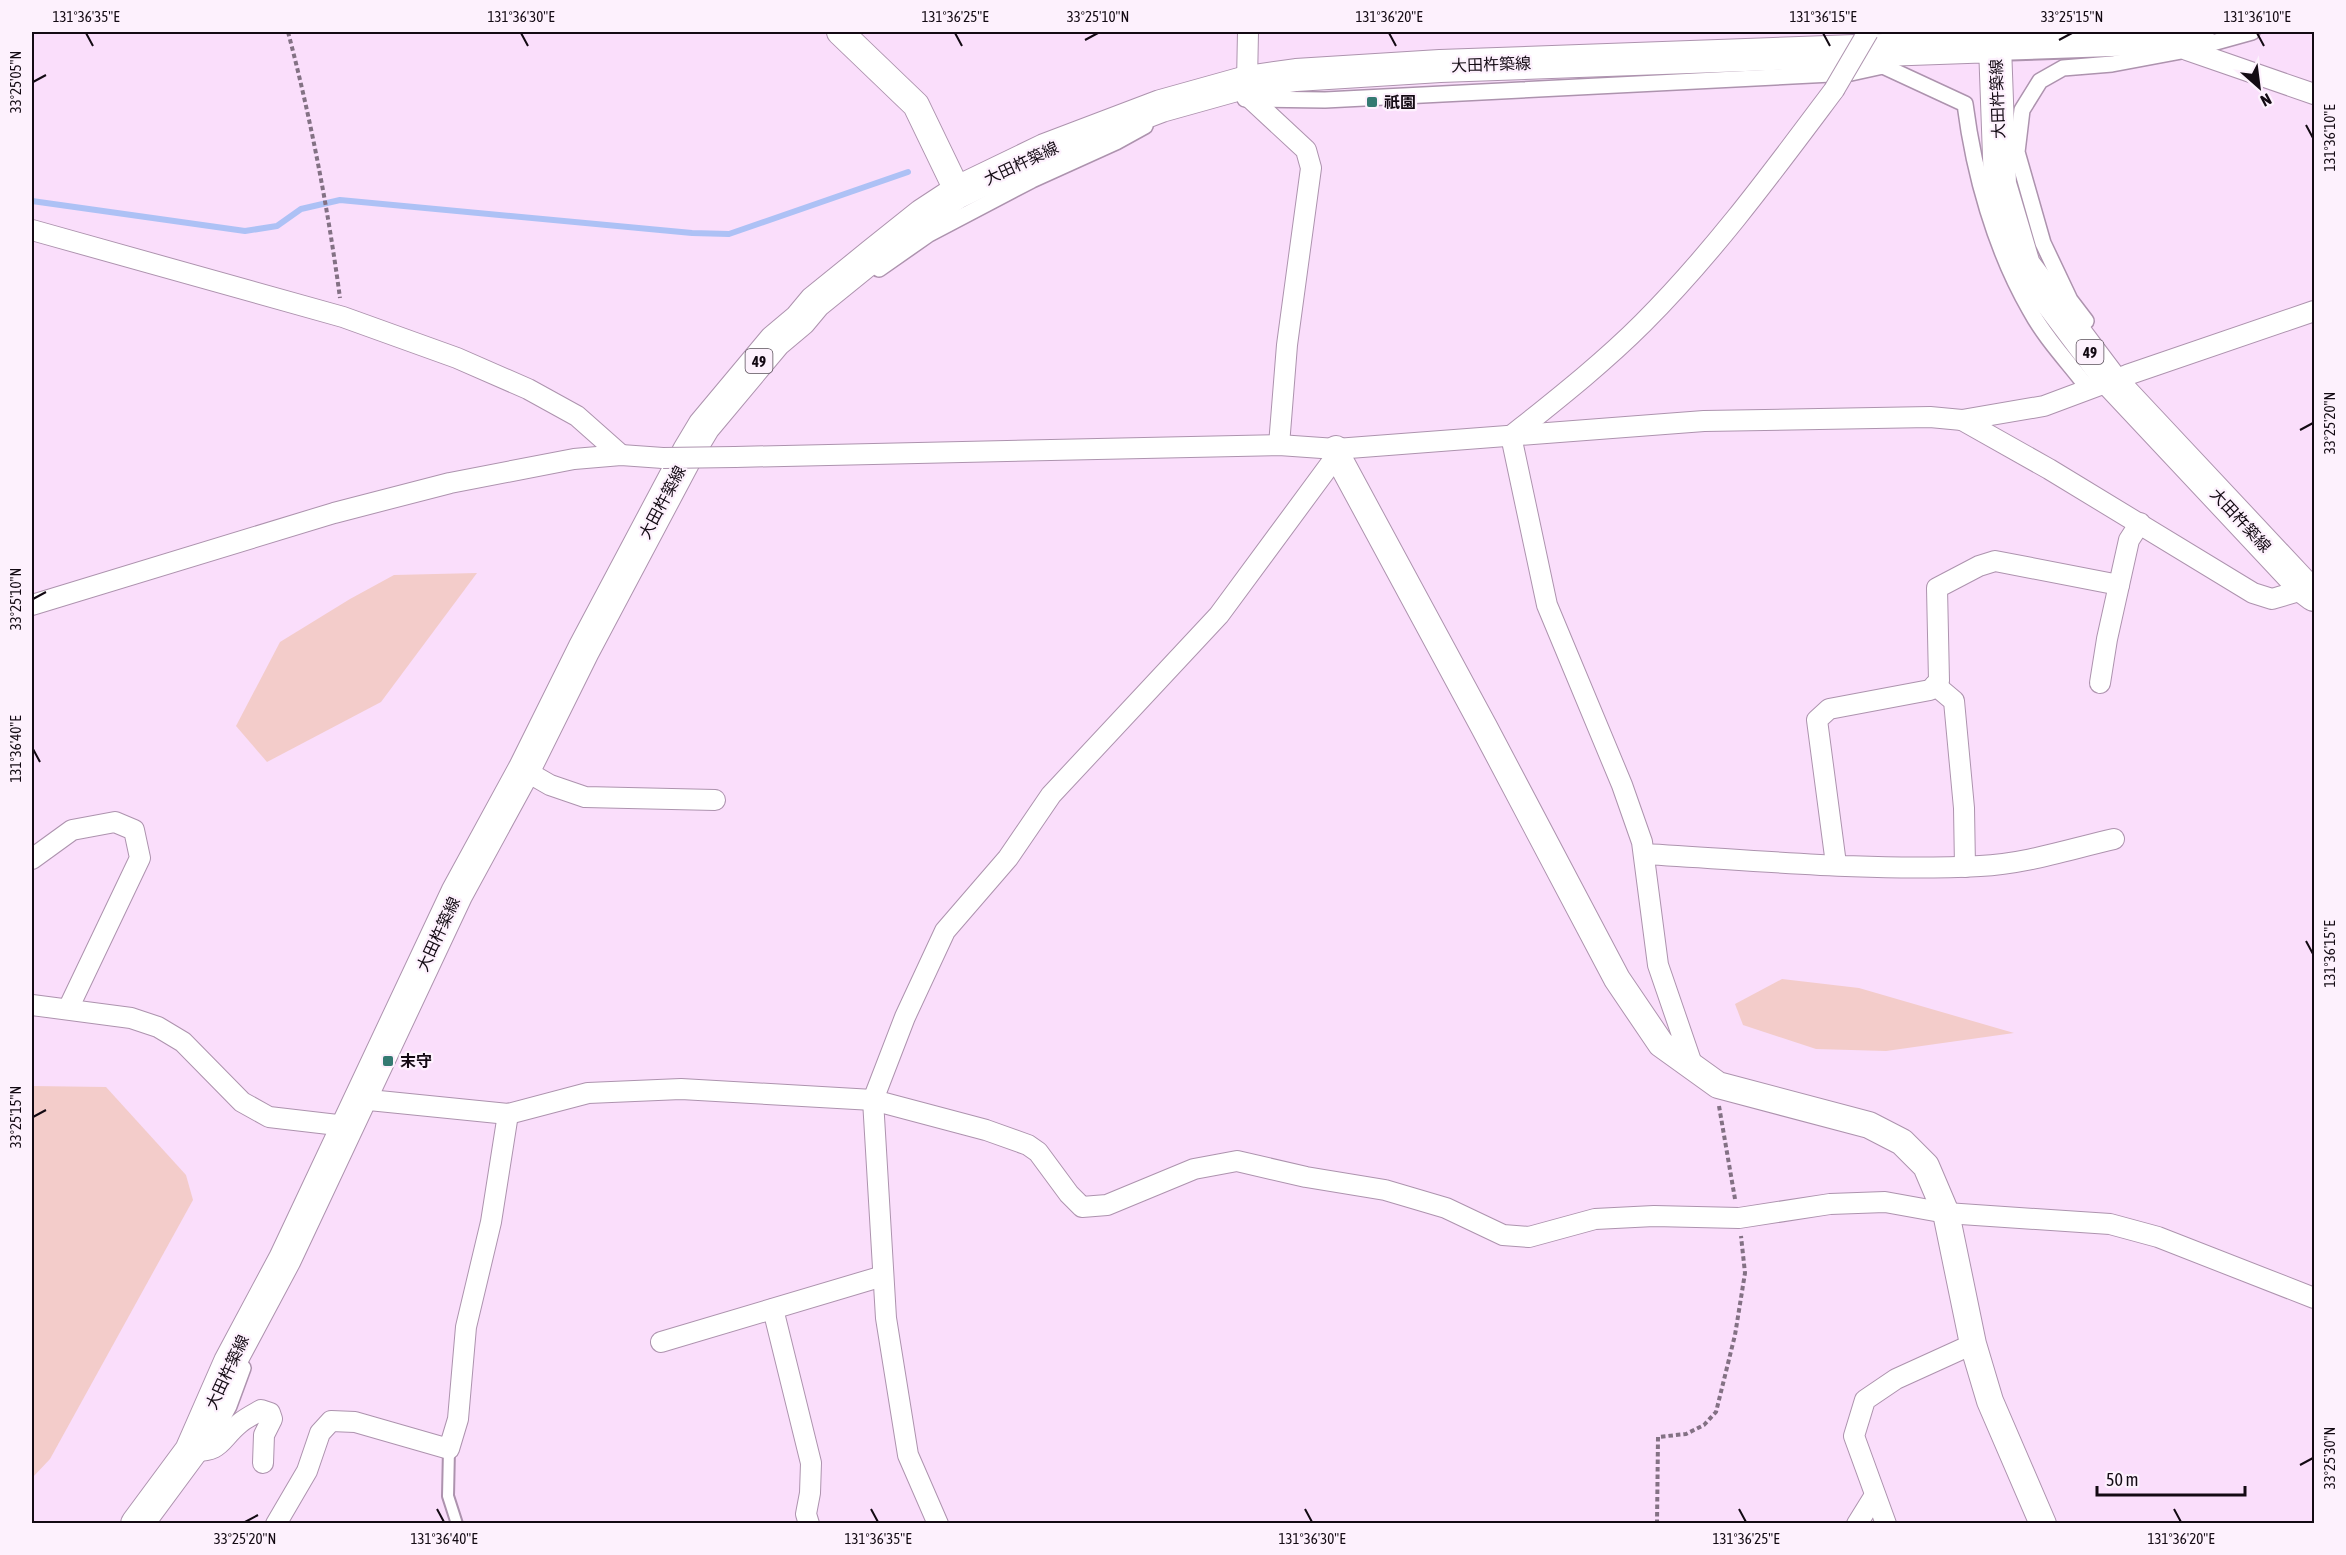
<svg xmlns="http://www.w3.org/2000/svg" width="2346" height="1555" viewBox="0 0 2346 1555" font-family="'Asap Condensed','Noto Sans JP',sans-serif">
  <rect width="100%" height="100%" fill="#fadefb"/>
  <g fill="#f3ccca">
    <path d="M477,573l-96,129 -114,60 -31,-36 44,-84 70,-43 44,-24z"/>
    <path d="M1782,979l77,9 155,45 -128,18 -70,-2 -73,-24 -8,-21z"/>
    <path d="M32,1086l74,1 80,88 7,25 -143,259 -18,19z"/>
  </g>
  <g fill="none" stroke-linecap="round" stroke-linejoin="round">
    <path stroke="#adc1f5" stroke-width="6" d="M32,201l213,30 32,-5 24,-17 39,-9 352,33 37,1 179,-62"/>
    <g stroke="#ad93ae" stroke-width="14">
      <path id="service" d="M449,1449l-1,47 9,28"/>
    </g>
    <g stroke="#ad93ae" stroke-width="18">
      <g id="pedestrian">
        <path d="M1245,99l80,1 526,-27 32,-7 82,38c9,70 30,145 65,206 15,28 39,53 58,78"/>
        <path d="M879,269l50,-35 103,-54 84,-38 29,-16"/>
        <path d="M2086,321l-16,-21 -27,-57 -26,-91 5,-42 18,-29 23,-13 49,-4 75,-14 65,-18"/>
        <path d="M213,1436l16,-30 14,-38"/>
      </g>
    </g>
    <g stroke="#ad93ae" stroke-width="22">
      <g id="minor">
        <path d="M1248,32l-1,50 4,17 55,51 5,18 -24,177 -8,100"/>
        <path d="M2169,40l18,10 127,44"/>
        <path d="M32,230l311,87 114,41 71,31 49,27 44,39"/>
        <path d="M1962,420l87,49 204,124 19,6 34,-10"/>
        <path d="M1511,436l36,169 75,180 20,57 16,123 35,102"/>
        <path d="M1511,436c45,-36 91,-72 132,-113 71,-71 131,-153 191,-233"/>
        <path d="M735,457l544,-12 57,4 368,-28 226,-4 32,3 82,-14 83,-31 187,-64"/>
        <path d="M32,605l302,-92 116,-30 124,-24 47,-4 42,3"/>
        <path d="M2100,683l7,-44 22,-99 11,-17"/>
        <path d="M1935,685l19,16 10,107 1,59"/>
        <path d="M524,770l26,15 35,12 130,3"/>
        <path d="M1644,854c110,6 227,18 336,12 45,-2 90,-17 134,-27"/>
        <path d="M32,859l40,-29 43,-8 19,8 6,28 -72,151"/>
        <path d="M1836,864l-19,-144 12,-11 101,-19 9,-9 -2,-93 42,-22 16,-5 124,24"/>
        <path d="M32,1005l99,13 27,9 25,15 59,60 27,15 77,9"/>
        <path d="M359,1103l10,-3 139,14 80,-21 93,-4 192,11 113,30 42,15 10,7 31,42 13,13 25,-2 87,-36 43,-8 69,16 79,13 61,18 57,27 26,2 66,-18 59,-3 85,2 91,-14 55,-2 61,11 164,11 48,13 156,61"/>
        <path d="M773,1309l38,154 -1,30 -4,21 3,10"/>
        <path d="M661,1342l222,-66"/>
        <path d="M191,1451c32,1 28,-11 49,-28 6,-5 14,-9 21,-13l9,3 2,6 -8,16 -1,28"/>
        <path d="M276,1524l31,-53 13,-38 11,-12 24,1 94,27 9,-30 8,-92 25,-105 17,-108"/>
        <path d="M938,1524l-30,-69 -22,-137 -13,-218 32,-83 40,-86 63,-73 43,-63 168,-180 118,-160"/>
        <path d="M1857,1524l18,-29"/>
        <path d="M1886,1524l-32,-88 11,-36 31,-21 77,-35"/>
      </g>
    </g>
    <g stroke="#ad93ae" stroke-width="28">
      <g id="tertiary">
        <path d="M840,32l76,73 42,87"/>
        <path d="M1336,449l1,6 147,272 133,252 44,65 57,41 151,40 33,17 24,24 20,47 27,131 17,57 53,123"/>
      </g>
    </g>
    <g stroke="#ad93ae" stroke-width="32">
      <path id="secondary" d="M1995,46l174,-6 31,-8"/>
    </g>
    <g stroke="#ad93ae" stroke-width="34">
      <path id="primary" d="M137,1524l54,-73 39,-89 55,-103 172,-366 67,-123 60,-121 105,-198 15,-25 71,-85 25,-21 15,-18 58,-47 50,-40 35,-23 87,-42 116,-44 86,-24 49,-7 144,-9 555,-20 5,138 24,81 88,117 194,207 8,6"/>
    </g>
    <g stroke="#837184" stroke-width="4" stroke-dasharray="4.5 3" stroke-linecap="butt">
      <path d="M288,32c23,87 40,177 52,266"/>
      <path d="M1719,1106l16,93"/>
      <path d="M1657,1524l1,-87 28,-3 18,-9 12,-13 19,-77 10,-62 -4,-37"/>
    </g>
    <use href="#service" stroke="#fff" stroke-width="10"/>
    <use href="#pedestrian" stroke="#fff" stroke-width="15"/>
    <use href="#minor" stroke="#fff" stroke-width="20"/>
    <use href="#tertiary" stroke="#fff" stroke-width="26"/>
    <use href="#secondary" stroke="#fff" stroke-width="28"/>
    <use href="#primary" stroke="#fff" stroke-width="32"/>
    <g stroke="#ad93ae" stroke-width="22" stroke-linecap="butt">
      <g id="minor-bridge">
        <path d="M1834,90l34,-58"/>
        <path d="M663,458l72,-1"/>
      </g>
    </g>
    <use href="#minor-bridge" stroke="#fff" stroke-width="20"/>
  </g>
  <path fill="none" stroke="#130a13" stroke-width="2" d="M86,33l7,13M521,33l7,13M955,33l7,13M1389,33l7,13M1823,33l7,13M2257,33l7,13M1085,40l13,-7M2059,40l13,-7M33,82l13,-7M2306,125l7,13M2300,430l13,-7M33,599l13,-7M33,749l7,13M2306,941l7,13M33,1117l13,-7M2300,1465l13,-7M437,1509l7,13M871,1509l7,13M1305,1509l7,13M1739,1509l7,13M2174,1509l7,13M245,1522l13,-7"/>
  <g fill="#347a72" stroke="#fdf1fd" stroke-width="2">
    <rect x="1366" y="96" width="12" height="12" rx="3"/>
    <rect x="382" y="1055" width="12" height="12" rx="3"/>
  </g>
  <g text-anchor="middle" dominant-baseline="central" stroke-width="4.5" stroke-linejoin="round" paint-order="stroke">
    <g fill="#fdf1fd" stroke="#594f59" stroke-width="1.5">
      <rect x="2076.5" y="340" width="27" height="24" rx="4.5"/>
      <rect x="745.5" y="349" width="27" height="24" rx="4.5"/>
    </g>
    <g font-size="15" font-weight="bold" fill="#130a13">
      <text x="2090" y="352">49</text>
      <text x="759" y="361">49</text>
    </g>
    <g font-size="16" fill="#130a13" stroke="#fdf1fd">
      <text transform="translate(1491 64) rotate(-2)">大田杵築線</text>
      <text transform="translate(1997 99) rotate(-92)">大田杵築線</text>
      <text transform="translate(1021 163) rotate(-25)">大田杵築線</text>
      <text transform="translate(662 502) rotate(-62)">大田杵築線</text>
      <text transform="translate(2241 520) rotate(47)">大田杵築線</text>
      <text transform="translate(438 934) rotate(-65)">大田杵築線</text>
      <text transform="translate(227 1372) rotate(-65)">大田杵築線</text>
    </g>
    <g font-size="16" font-weight="bold" fill="#130a13" stroke="#fdf1fd" text-anchor="start">
      <text x="1384" y="102">祇園</text>
      <text x="400" y="1061">末守</text>
    </g>
  </g>
  <rect width="2346" height="1555" fill="none" stroke="#fdf1fd" stroke-width="66"/>
  <g transform="translate(2259 87) rotate(152)" stroke="#fdf1fd" stroke-width="4.5" paint-order="stroke">
  <path d="M0-4.5L10 22L0 15L-10 22Z" fill="#130a13"/>
  <text y="-9" font-size="16" font-weight="bold" text-anchor="middle" fill="#130a13">N</text>
  </g>
  <path d="M2097 1486v9h148v-9" fill="none" stroke="#130a13" stroke-width="3"/>
  <text x="2106" y="1486" font-size="18" fill="#130a13" stroke="#fdf1fd" stroke-width="4.5" paint-order="stroke">50 m</text>
  <rect x="33" y="33" width="2280" height="1489" fill="none" stroke="#130a13" stroke-width="2"/>
  <g font-size="15" text-anchor="middle" fill="#130a13">
    <text x="86" y="22">131°36'35"E</text>
    <text x="521" y="22">131°36'30"E</text>
    <text x="955" y="22">131°36'25"E</text>
    <text x="1098" y="22">33°25'10"N</text>
    <text x="1389" y="22">131°36'20"E</text>
    <text x="1823" y="22">131°36'15"E</text>
    <text x="2072" y="22">33°25'15"N</text>
    <text x="2257" y="22">131°36'10"E</text>
    <text transform="translate(16 82) rotate(-90)" y="5">33°25'05"N</text>
    <text transform="translate(2330 138) rotate(-90)" y="5">131°36'10"E</text>
    <text transform="translate(2330 423) rotate(-90)" y="5">33°25'20"N</text>
    <text transform="translate(16 599) rotate(-90)" y="5">33°25'10"N</text>
    <text transform="translate(16 749) rotate(-90)" y="5">131°36'40"E</text>
    <text transform="translate(2330 954) rotate(-90)" y="5">131°36'15"E</text>
    <text transform="translate(16 1117) rotate(-90)" y="5">33°25'15"N</text>
    <text transform="translate(2330 1458) rotate(-90)" y="5">33°25'30"N</text>
    <text x="245" y="1544">33°25'20"N</text>
    <text x="444" y="1544">131°36'40"E</text>
    <text x="878" y="1544">131°36'35"E</text>
    <text x="1312" y="1544">131°36'30"E</text>
    <text x="1746" y="1544">131°36'25"E</text>
    <text x="2181" y="1544">131°36'20"E</text>
  </g>
</svg>
